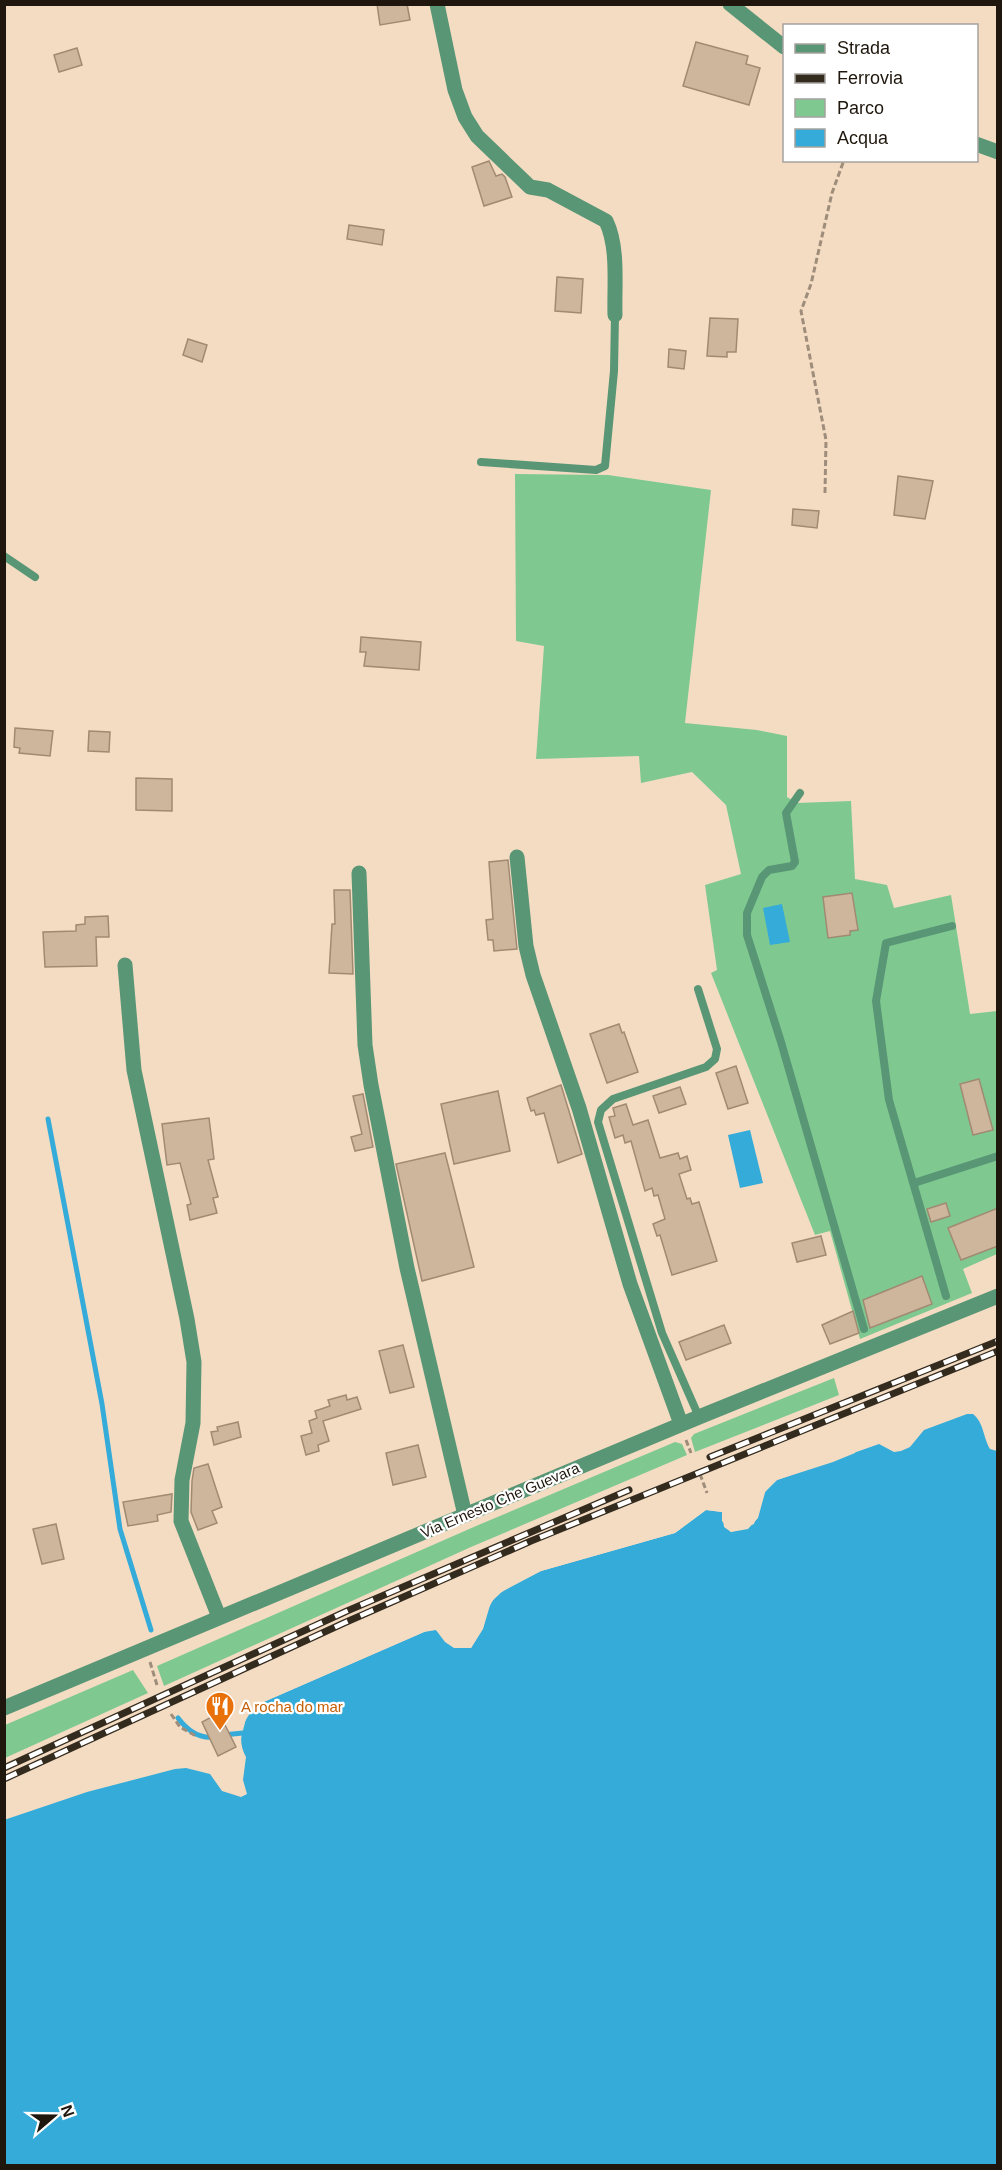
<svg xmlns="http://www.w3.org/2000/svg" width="1002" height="2170" viewBox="0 0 1002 2170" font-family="Helvetica,sans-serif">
  <rect width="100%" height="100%" fill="#f4dcc3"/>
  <g fill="#7fc991">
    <path d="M515,474l93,1 103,15 -26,233 72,7 30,6v61l10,6 54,-2 4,78 32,6 7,23 57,-13 19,119 27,-3v243l-34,15 9,24 -112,46 -30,-108 -15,4 -104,-262 6,-3 -12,-85 36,-11 -15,-69 -34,-33 -51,11 -2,-27 -103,3 8,-113 -28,-5z"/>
    <path d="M834,1378l5,17 -144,57 -4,-14 3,-4z"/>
    <path d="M675,1442l7,2 5,11 -216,92 -307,139 -7,-20 319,-140z"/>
    <path d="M133,1670l15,23 -143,65v-33z"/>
  </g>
  <g fill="#34abd9">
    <path d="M782,904l8,38 -20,3 -7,-37z"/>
    <path d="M750,1130l13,53 -23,5 -12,-53z"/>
    <path d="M967,1414h6c11,9 10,23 17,35l7,2v714h-992l-1,-345 83,-28 88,-23 11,-1 24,6 12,17 19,6 6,-3 -4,-14 3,-23c-11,-19 -2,-41 13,-53l172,-75 5,1c12,13 16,18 35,18l12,-19 8,-27 14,-13 36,-18 134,-38 31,-23 16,2v9l9,11 23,-8 8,-29 15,-15 102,-36 15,8 7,-1 9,-4 14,-17z"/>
  </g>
  <path fill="#f4dcc3" d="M856,1450l-1,3 -22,9 -56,18 -11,9 -8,29 -10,11 -17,3 -7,-5 -2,-15 -16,-2 -31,23 -134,38 -45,24 -8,14 -5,19 -12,20h-17l-9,-6 -9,-12 -12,2 -165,72 -12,10 -6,25 3,-26 14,-12 145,-63 29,-12 6,2 9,12 8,5 14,1 11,-19 5,-20 9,-14 46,-25 134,-38 31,-23 19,2 2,16 6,4 15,-3 8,-9 8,-29 12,-11z"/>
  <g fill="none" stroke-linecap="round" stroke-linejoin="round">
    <g stroke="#34abd9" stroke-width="5">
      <path d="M48,1119l54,285 18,125 31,101"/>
      <path d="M178,1718c9,12 20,21 36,19"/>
      <path d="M223,1735l20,-2"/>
    </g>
  </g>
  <g fill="#ceb69d" stroke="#a08a72" stroke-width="1.5">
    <path d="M377,4h30l3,16 -30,5z"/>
    <path d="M696,42l52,14 -2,8 14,4 -11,37 -66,-19z"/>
    <path d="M77,48l5,17 -23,7 -5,-17z"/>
    <path d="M489,161l7,15 6,-2 3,3 7,20 -28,9 -12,-39z"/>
    <path d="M349,225l35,5 -2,15 -35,-6z"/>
    <path d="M557,277l26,2 -2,34 -26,-2z"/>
    <path d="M710,318l28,1 -2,33h-9v5l-20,-1z"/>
    <path d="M188,339l19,6 -5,17 -19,-7z"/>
    <path d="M669,349l17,2 -2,18 -16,-2z"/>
    <path d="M898,476l35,5 -8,38 -31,-4z"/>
    <path d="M793,509l26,2 -2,17 -25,-3z"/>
    <path d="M361,637l60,5 -2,28 -55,-4 2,-14h-6z"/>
    <path d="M15,728l38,3 -3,25 -31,-3 1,-5 -6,-1z"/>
    <path d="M89,731l21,1 -1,20 -21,-1z"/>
    <path d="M136,778l36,1v32l-36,-1z"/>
    <path d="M508,860l9,89 -23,2 -1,-11h-5l-2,-20 7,-1 -4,-57z"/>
    <path d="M334,890h16l3,84 -24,-1 3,-49h3z"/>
    <path d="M852,893l6,37 -8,1v4l-22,3 -5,-41z"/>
    <path d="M108,916l1,21h-13l1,29 -52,1 -2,-35 33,-1v-6l9,-1v-7z"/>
    <path d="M619,1024l3,9 2,-1 14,40 -31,11 -17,-49z"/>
    <path d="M736,1066l12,37 -20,6 -12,-36z"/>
    <path d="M979,1079l14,51 -20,5 -13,-51z"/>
    <path d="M561,1085l21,69 -24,9 -14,-50 -8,2 -2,-5 -3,1 -4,-13z"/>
    <path d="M680,1087l6,17 -27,9 -6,-17z"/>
    <path d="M498,1091l12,60 -56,13 -13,-60z"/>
    <path d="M363,1094l10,53 -18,4 -4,-14 11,-3 -9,-38z"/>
    <path d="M626,1104l7,21 15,-5 12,38 18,-5 2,6 7,-3 4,14 -12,4 8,25 3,-1 2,6 7,-2 18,59 -45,14 -12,-40 -3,1 -4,-12 12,-5 -7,-24 -4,1 -2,-8 -7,3 -14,-50 -6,2 -2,-8 -8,3 -6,-21 6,-1 -2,-8z"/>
    <path d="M209,1118l5,41 -6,1 10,37 -5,1 4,15 -27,7 -3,-15 4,-1 -11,-41 -13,2 -5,-41z"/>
    <path d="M445,1153l29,114 -52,14 -26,-117z"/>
    <path d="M946,1203l4,13 -19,6 -4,-13z"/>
    <path d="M998,1208v38l-37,14 -13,-32z"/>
    <path d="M821,1236l5,19 -29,7 -5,-19z"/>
    <path d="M922,1276l10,28 -62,24 -7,-28z"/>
    <path d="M853,1311l6,22 -29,11 -8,-19z"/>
    <path d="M724,1325l7,18 -45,17 -7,-18z"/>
    <path d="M403,1345l11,42 -24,6 -11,-42z"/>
    <path d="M346,1395l1,5 10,-3 4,12 -38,12 6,20 -11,4 1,6 -13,4 -5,-19 11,-3 -3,-12 8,-3 -2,-7 15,-5 -2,-6z"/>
    <path d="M238,1422l3,15 -27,8 -3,-13 7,-1 -1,-4z"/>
    <path d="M418,1445l8,32 -33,8 -7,-32z"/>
    <path d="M208,1464l14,43 -10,4 5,12 -19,7 -7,-18 1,-31 2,-13z"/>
    <path d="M172,1494l-1,18 -14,3 1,6 -30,5 -5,-24z"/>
    <path d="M56,1524l8,35 -22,5 -9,-35z"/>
    <path d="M219,1713l17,34 -18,9 -16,-34z"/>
  </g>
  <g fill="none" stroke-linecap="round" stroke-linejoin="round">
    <g stroke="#9e8d7a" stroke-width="3" stroke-dasharray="6 3" stroke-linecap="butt">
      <path d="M825,493l1,-53 -25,-129 10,-27 21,-91 12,-33"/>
      <path d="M686,1440l5,13"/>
      <path d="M700,1474l7,19"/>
      <path d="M150,1662l7,23"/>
      <path d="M171,1714l9,13 16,9"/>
    </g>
    <g stroke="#599675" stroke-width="8">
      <path d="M481,462l115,8 9,-4 9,-95 1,-56"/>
      <path d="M4,556l31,21"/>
      <path d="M800,793l-14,20 9,49 -3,4 -23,4 -7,7 -15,36v22l34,107 83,287"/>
      <path d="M698,989l19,60 -2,10 -9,8 -93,32 -12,11 -3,12 64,211 37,84"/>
      <path d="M914,1183l84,-27"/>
      <path d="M946,1296l-57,-196 -13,-99 10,-58 66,-17"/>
    </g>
    <g stroke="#599675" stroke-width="15">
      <path d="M437,4l18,86 10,27 12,19 53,51 18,3 58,31c13,27 8,65 9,94"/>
      <path d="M730,4l54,43"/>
      <path d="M976,144l22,8"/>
      <path d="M517,857l9,89 7,29 46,133 51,176 51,140"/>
      <path d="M359,873l6,172 6,40 36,183 58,247"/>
      <path d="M125,965l9,105 53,249 7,43 -1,61 -11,57 -1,41 38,96"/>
      <path d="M4,1708l695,-291 299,-121"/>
    </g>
    <g stroke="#342b1f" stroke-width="7">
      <g id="rail">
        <path d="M710,1457l288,-116"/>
        <path d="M4,1768l343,-157 282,-121"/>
        <path d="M4,1779l340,-156 187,-82 467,-190"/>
      </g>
    </g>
    <use href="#rail" stroke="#fff" stroke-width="4.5" stroke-dasharray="14" stroke-linecap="butt"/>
  </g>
  <defs>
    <g id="restaurant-pin" transform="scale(1.5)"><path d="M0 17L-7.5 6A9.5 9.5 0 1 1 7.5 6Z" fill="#e8710a" stroke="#fff"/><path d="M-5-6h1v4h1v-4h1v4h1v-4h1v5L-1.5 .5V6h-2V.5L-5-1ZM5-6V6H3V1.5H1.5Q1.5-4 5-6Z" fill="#fff"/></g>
  </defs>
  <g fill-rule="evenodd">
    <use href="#restaurant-pin" x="220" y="1706"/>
  </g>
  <g text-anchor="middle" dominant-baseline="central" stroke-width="4.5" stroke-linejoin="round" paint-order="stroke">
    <g font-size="15" fill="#1f170d" stroke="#fff">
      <text transform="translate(500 1500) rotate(-23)">Via Ernesto Che Guevara</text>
    </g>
    <g font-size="15" fill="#c56008" stroke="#fff" text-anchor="start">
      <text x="241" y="1706">A rocha do mar</text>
    </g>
  </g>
  <rect width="1002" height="2170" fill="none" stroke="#1f170d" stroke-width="12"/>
  <rect x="783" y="24" width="195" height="138" fill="#ffffff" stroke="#a5a29e" stroke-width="1.5"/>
  <rect x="795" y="44" width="30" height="9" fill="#599675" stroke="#a5a29e" stroke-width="1.5"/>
  <text x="837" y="54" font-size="18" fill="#1f170d">Strada</text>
  <rect x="795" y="74" width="30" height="9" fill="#342b1f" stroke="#a5a29e" stroke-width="1.5"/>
  <text x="837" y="84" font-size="18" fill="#1f170d">Ferrovia</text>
  <rect x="795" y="99" width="30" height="18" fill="#7fc991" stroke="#a5a29e" stroke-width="1.5"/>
  <text x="837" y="114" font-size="18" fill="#1f170d">Parco</text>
  <rect x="795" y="129" width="30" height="18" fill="#34abd9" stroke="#a5a29e" stroke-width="1.5"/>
  <text x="837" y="144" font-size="18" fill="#1f170d">Acqua</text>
  <g transform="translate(54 2116) rotate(70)" stroke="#ffffff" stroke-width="4.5" paint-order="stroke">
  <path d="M0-4.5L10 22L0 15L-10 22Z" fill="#1f170d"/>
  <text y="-9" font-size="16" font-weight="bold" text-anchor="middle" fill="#1f170d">N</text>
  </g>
</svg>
